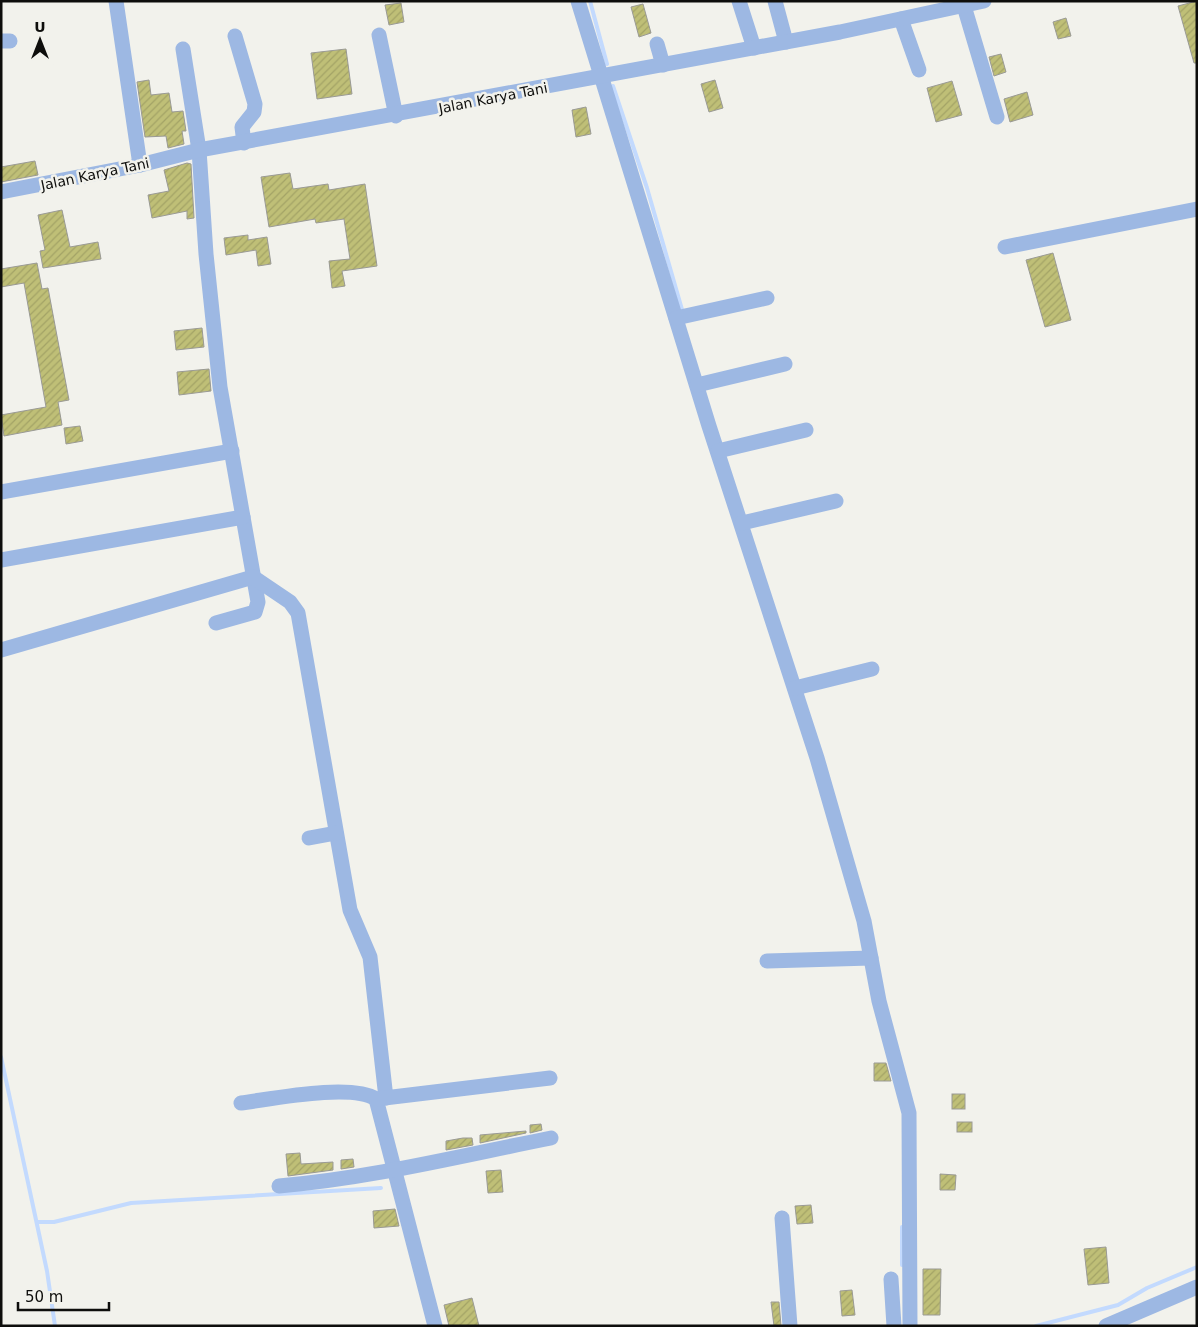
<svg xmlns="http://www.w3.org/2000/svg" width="1198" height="1327" viewBox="0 0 1198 1327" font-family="'DejaVu Sans',sans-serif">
  <defs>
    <pattern id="building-hatch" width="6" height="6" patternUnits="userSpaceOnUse" patternTransform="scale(1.25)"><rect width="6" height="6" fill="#bfbf77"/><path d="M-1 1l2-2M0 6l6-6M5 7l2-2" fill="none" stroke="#a3a366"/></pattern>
  </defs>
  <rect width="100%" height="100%" fill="#f2f2ec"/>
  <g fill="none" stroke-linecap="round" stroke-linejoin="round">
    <g stroke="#c3dafe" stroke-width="4">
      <path d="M590,1l17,63"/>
      <path d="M613,86l34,102 36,125"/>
      <path d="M1,1057l46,214 8,55"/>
      <path d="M37,1222h17l77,-19 250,-15"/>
      <path d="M902,1227v38"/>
      <path d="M1036,1326l82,-21 29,-17 50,-21"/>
    </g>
  </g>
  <g fill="url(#building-hatch)" stroke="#9a9a95">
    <path d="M1197,1v62h-3l-16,-57z"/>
    <path d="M401,3l3,19 -15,3 -4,-20z"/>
    <path d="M643,4l8,29 -12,4 -8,-30z"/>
    <path d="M1066,18l5,18 -13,3 -5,-17z"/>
    <path d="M346,49l6,45 -35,5 -6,-46z"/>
    <path d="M1001,54l5,18 -12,4 -5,-19z"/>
    <path d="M149,80l2,15 18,-2 3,19 11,-1 3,20h-4l2,13 -16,4 -2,-12 -21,1 -8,-55z"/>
    <path d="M715,80l8,28 -14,4 -8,-28z"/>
    <path d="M952,81l10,34 -26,7 -9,-34z"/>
    <path d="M1027,92l6,23 -23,7 -6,-23z"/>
    <path d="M586,107l5,27 -15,3 -4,-27z"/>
    <path d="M35,161l3,14 -37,7v-15z"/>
    <path d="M187,163l4,1 3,54 -7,1v-8l-35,7 -4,-23 21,-4 -5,-21z"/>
    <path d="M290,173l3,16 35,-5 1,6 36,-6 12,82 -35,5 3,15 -13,2 -3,-27 21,-2 -6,-40 -28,4 -1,-4 -46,8 -8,-50z"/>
    <path d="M62,210l8,37 28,-5 3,17 -58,9 -3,-17 5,-1 -7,-35z"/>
    <path d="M248,235v5l19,-3 4,27 -13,2 -2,-16 -30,5 -2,-17z"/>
    <path d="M1053,253l18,67 -26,7 -19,-67z"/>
    <path d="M37,263l5,26 6,-1 21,112 -11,2 4,23 -58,11 -3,-21 45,-8 -22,-124 -23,4v-18z"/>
    <path d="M202,328l2,19 -28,3 -2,-19z"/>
    <path d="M209,369l2,22 -32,4 -2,-23z"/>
    <path d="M80,426l3,15 -17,3 -2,-16z"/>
    <path d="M874,1063h12l5,18h-17z"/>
    <rect x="952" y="1094" width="13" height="15"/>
    <rect x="957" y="1122" width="15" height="10"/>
    <path d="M541,1124l1,6 -12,3v-8z"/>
    <path d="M526,1131v2l-46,10v-8z"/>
    <path d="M463,1138h9l1,7 -27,5v-9z"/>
    <path d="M300,1153l1,11 32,-2v8l-45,6 -2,-22z"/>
    <path d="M353,1159l1,8 -13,2v-9z"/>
    <path d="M501,1170l2,22 -15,1 -2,-22z"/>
    <path d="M940,1174l16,1 -1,15h-15z"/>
    <path d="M811,1205l2,18 -16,1 -2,-18z"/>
    <path d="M395,1209l4,17 -25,2 -1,-17z"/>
    <path d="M1106,1247l3,36 -21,2 -4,-36z"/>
    <path d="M923,1269h18l-1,46h-17z"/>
    <path d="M852,1290l3,25 -13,1 -2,-25z"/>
    <path d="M472,1298l7,28h-30l-5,-21z"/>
    <path d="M771,1302h8l2,24h-7z"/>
  </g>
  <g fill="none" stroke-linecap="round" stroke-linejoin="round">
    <g stroke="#9db8e3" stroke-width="15">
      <path d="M116,1l24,164"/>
      <path d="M578,1l131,425 108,332 47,163 15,80 30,112 1,213"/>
      <path d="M739,1l15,47"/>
      <path d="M775,1l11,41"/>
      <path d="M964,6l33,111"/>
      <path d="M901,19l18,51"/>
      <path d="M379,35l17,81"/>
      <path d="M235,36l20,68 -1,8 -12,15 2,16"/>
      <path d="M1,41h9"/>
      <path d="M657,44l6,21"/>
      <path d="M183,49l16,101 7,104 14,133 38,215 -3,10 -39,11"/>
      <path d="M1,192l139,-27 59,-15 641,-118 144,-31"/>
      <path d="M1005,247l192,-38"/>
      <path d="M676,318l91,-20"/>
      <path d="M697,385l88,-21"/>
      <path d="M718,451l88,-21"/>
      <path d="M1,492l231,-41"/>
      <path d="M742,523l94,-22"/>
      <path d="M1,560l242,-43"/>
      <path d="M1,650l252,-73 37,25 8,11 52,297 20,47 16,141"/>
      <path d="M795,688l77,-19"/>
      <path d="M309,838l27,-5"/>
      <path d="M767,961l104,-3"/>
      <path d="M376,1099l59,227"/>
      <path d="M241,1103c31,-4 110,-20 135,-4l174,-21"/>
      <path d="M279,1186c93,-8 181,-30 272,-48"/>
      <path d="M782,1218l8,108"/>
      <path d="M891,1279l3,47"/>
      <path d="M1106,1326l91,-39"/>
    </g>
  </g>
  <g text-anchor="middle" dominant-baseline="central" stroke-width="5" stroke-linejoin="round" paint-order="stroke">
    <g font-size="14" fill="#0e0e0c" stroke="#f2f2ec">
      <text transform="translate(493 98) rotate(-11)">Jalan Karya Tani</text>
      <text transform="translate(95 174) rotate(-12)">Jalan Karya Tani</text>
    </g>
  </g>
  <rect width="1198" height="1327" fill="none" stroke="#0e0e0c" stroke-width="5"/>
  <g transform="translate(40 40)" stroke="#f2f2ec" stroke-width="4" paint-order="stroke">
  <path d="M0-4L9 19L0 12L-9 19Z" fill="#0e0e0c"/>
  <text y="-8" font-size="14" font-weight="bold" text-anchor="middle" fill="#0e0e0c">U</text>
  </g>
  <path d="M18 1302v8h91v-8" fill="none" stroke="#0e0e0c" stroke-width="2.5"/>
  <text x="25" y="1302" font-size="15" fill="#0e0e0c" stroke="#f2f2ec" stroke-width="4" paint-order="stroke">50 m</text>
</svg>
